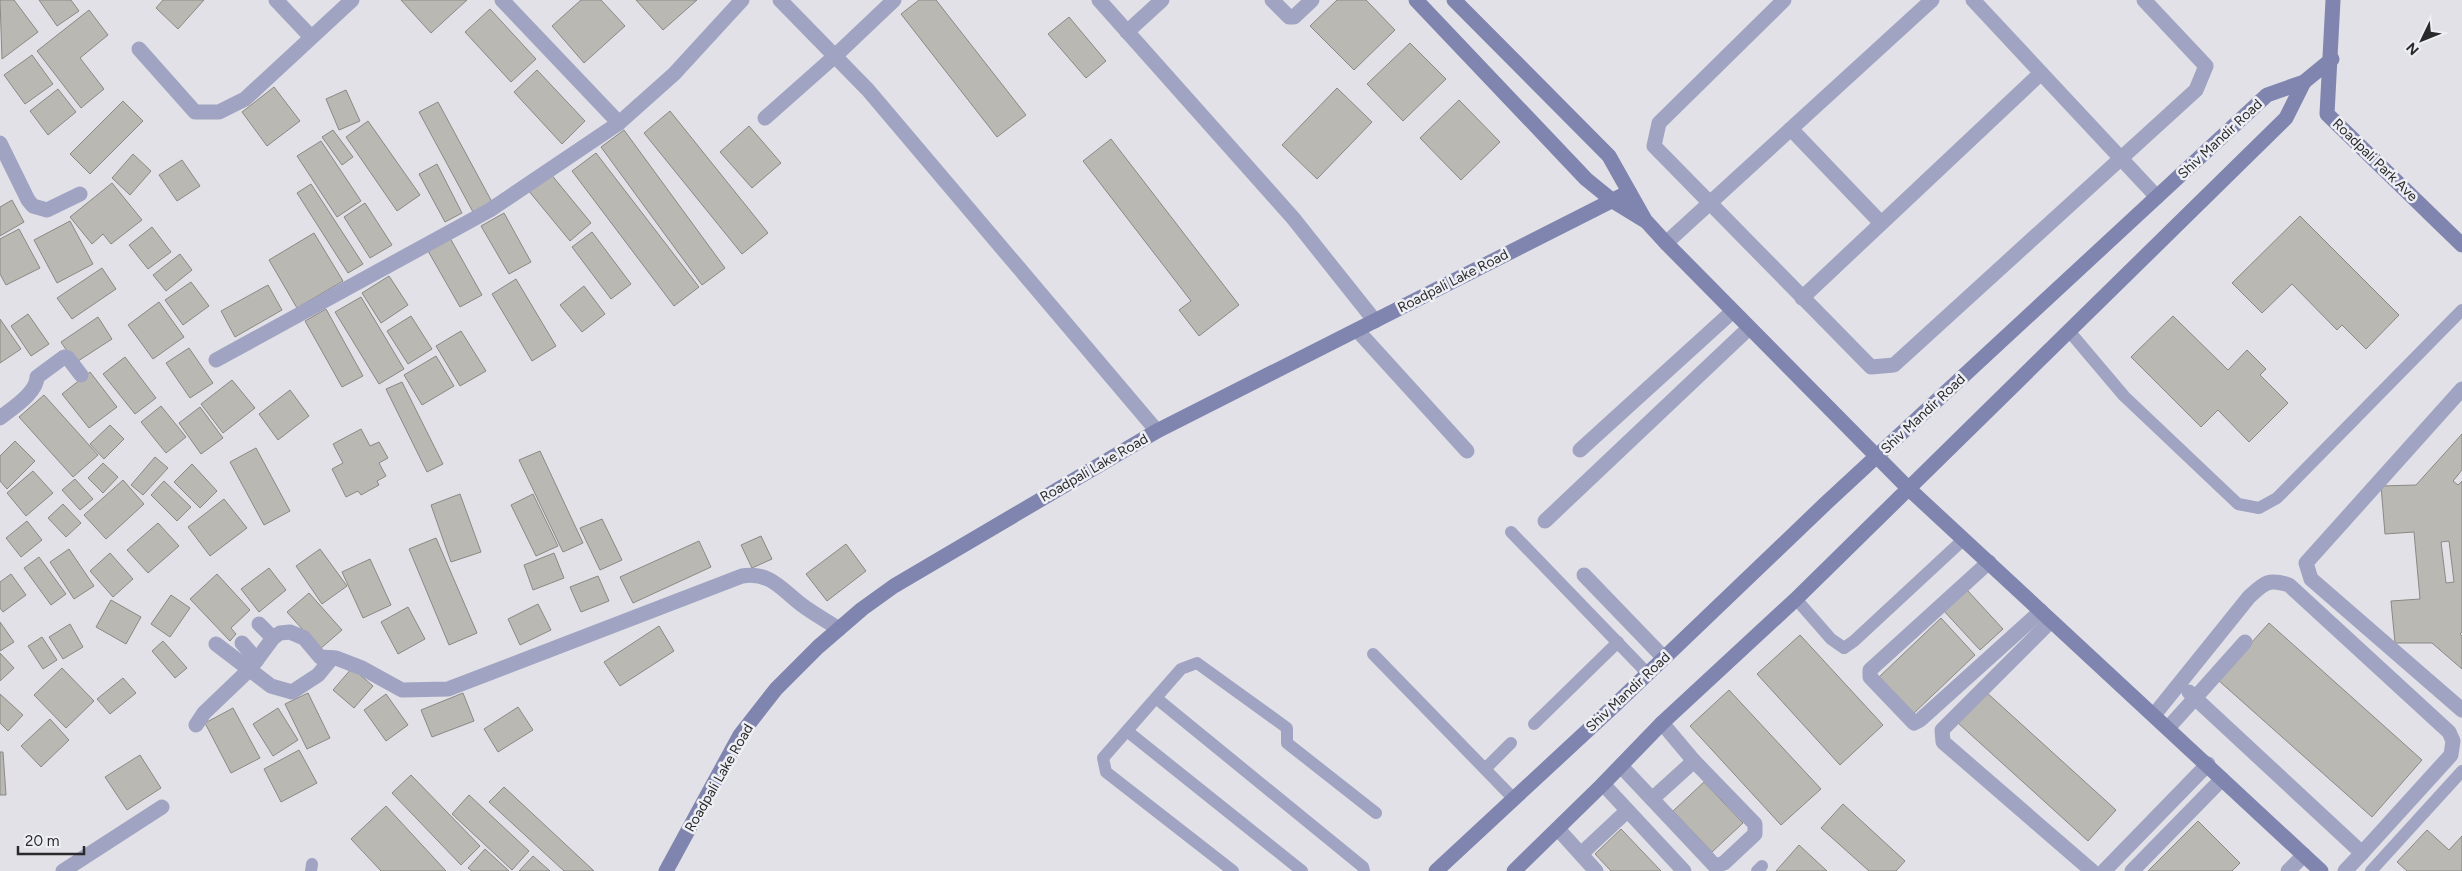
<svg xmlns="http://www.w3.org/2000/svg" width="2462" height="871" viewBox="0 0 2462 871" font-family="Figtree,sans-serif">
  <rect width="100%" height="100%" fill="#e1e1e7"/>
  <g fill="#bab8b3" stroke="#8b8984" fill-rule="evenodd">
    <path d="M0,0h14l24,32 -36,27z"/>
    <path d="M39,0h32l8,11 -22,15z"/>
    <path d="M163,0h41l-26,29 -22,-21z"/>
    <path d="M401,0h66l-36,33z"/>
    <path d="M581,0h20l24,26 -41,37 -32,-37z"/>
    <path d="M636,0h61l-34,30z"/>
    <path d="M919,0h17l90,115 -29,22 -96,-123z"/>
    <path d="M1337,0h29l29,30 -41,40 -44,-44z"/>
    <path d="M490,9l46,50 -25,23 -46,-50z"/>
    <path d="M89,10l19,25 -28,23 24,31 -23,19 -44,-57z"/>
    <path d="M1069,17l37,44 -20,17 -38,-44z"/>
    <path d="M1410,43l36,36 -43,42 -36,-37z"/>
    <path d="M32,55l21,29 -28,20 -21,-29z"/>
    <path d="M537,70l48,51 -23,23 -48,-52z"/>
    <path d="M274,87l26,34 -33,25 -25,-34z"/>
    <path d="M1337,88l35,34 -55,57 -35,-34z"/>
    <path d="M58,89l18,23 -28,23 -18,-24z"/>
    <path d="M346,90l14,31 -21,9 -13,-31z"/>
    <path d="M1459,100l41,42 -39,38 -41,-42z"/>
    <path d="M123,101l20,20 -53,53 -20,-20z"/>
    <path d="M438,102l54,100 -19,10 -54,-100z"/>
    <path d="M670,111l98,122 -26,21 -98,-121z"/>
    <path d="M368,121l52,74 -23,16 -51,-74z"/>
    <path d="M749,126l32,37 -29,25 -32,-36z"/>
    <path d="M333,130l20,27 -11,8 -20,-28z"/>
    <path d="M624,130l101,138 -23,17 -101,-138z"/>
    <path d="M1111,139l128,166 -40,31 -20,-26 12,-9 -108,-140z"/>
    <path d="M321,141l40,60 -24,16 -40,-61z"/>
    <path d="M596,153l103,134 -25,19 -102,-135z"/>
    <path d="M133,154l18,17 -21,24 -18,-17z"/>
    <path d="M182,160l18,26 -23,15 -18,-26z"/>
    <path d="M437,164l25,49 -17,9 -26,-48z"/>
    <path d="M550,173l41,50 -21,18 -42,-51z"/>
    <path d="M112,183l30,37 -31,24 -8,-10 -11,10 -22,-27z"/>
    <path d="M311,184l52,80 -15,9 -51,-80z"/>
    <path d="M12,200l12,22 -24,14v-29z"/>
    <path d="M365,203l27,42 -22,13 -26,-41z"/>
    <path d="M504,213l27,49 -22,12 -28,-48z"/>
    <path d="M2300,216l99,99 -33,34 -24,-24 -5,5 -45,-46 -30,29 -30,-30z"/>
    <path d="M70,221l23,43 -36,19 -23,-43z"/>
    <path d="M152,227l19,25 -23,17 -19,-24z"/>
    <path d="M19,229l21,39 -34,17 -6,-11v-35z"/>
    <path d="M592,232l39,52 -20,15 -39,-52z"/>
    <path d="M314,233l29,48 -46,27 -28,-48z"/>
    <path d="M450,238l32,57 -22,12 -32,-56z"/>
    <path d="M180,254l12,16 -26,21 -13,-16z"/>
    <path d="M102,268l14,21 -44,30 -15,-21z"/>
    <path d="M389,276l19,29 -27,18 -19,-30z"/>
    <path d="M516,279l40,67 -24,15 -40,-67z"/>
    <path d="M191,282l18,24 -26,19 -18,-25z"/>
    <path d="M268,285l14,25 -47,27 -14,-26z"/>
    <path d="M584,286l21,28 -23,18 -22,-27z"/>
    <path d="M361,297l43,72 -25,15 -44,-72z"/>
    <path d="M159,302l25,35 -31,22 -25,-34z"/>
    <path d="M326,309l37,67 -21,11 -37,-66z"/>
    <path d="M28,314l21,30 -18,12 -20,-30z"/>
    <path d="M411,316l21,33 -24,15 -21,-33z"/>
    <path d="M2173,316l55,54 19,-20 19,19 -6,6 28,28 -39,39 -31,-32 -17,17 -70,-70z"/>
    <path d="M98,317l14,22 -37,24 -14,-21z"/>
    <path d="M0,319l21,30 -21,14z"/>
    <path d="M461,331l25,40 -26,15 -24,-40z"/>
    <path d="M189,348l24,35 -23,15 -24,-35z"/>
    <path d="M436,356l18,30 -32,19 -18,-30z"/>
    <path d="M125,357l31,41 -21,16 -32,-40z"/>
    <path d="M90,372l27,35 -28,21 -27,-34z"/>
    <path d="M232,380l23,28 -32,25 -22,-29z"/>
    <path d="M402,382l41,82 -16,8 -41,-83z"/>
    <path d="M290,390l19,26 -31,24 -19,-26z"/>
    <path d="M44,395l54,60 -25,22 -54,-60z"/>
    <path d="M161,406l25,31 -20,16 -25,-31z"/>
    <path d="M200,407l23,31 -22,16 -22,-31z"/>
    <path d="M110,425l14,14 -20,20 -14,-15z"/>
    <path d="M361,429l9,17 9,-4 9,16 -9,5 7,13 -9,5 2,4 -18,10 -3,-4 -12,6 -14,-28 11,-6 -10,-19z"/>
    <path d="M2462,434v36l-9,11 5,4 4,-4v151l-2,2 2,2v33l-30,-26h-37l-4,-42 29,-2 -6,-67 -29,2 -4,-48 35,-1zM2449,541l5,41 -8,1 -5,-41z"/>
    <path d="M15,441l20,20 -28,28 -7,-8v-25z"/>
    <path d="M256,448l34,63 -26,14 -34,-63z"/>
    <path d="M540,451l43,92 -20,9 -44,-92z"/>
    <path d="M155,457l13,11 -25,27 -12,-10z"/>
    <path d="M103,463l15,14 -15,16 -15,-15z"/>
    <path d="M192,464l25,27 -17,17 -26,-26z"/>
    <path d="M33,471l20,22 -27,23 -19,-23z"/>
    <path d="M75,479l18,20 -13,11 -18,-20z"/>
    <path d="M123,480l21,24 -38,35 -22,-24z"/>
    <path d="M164,481l27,26 -14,14 -26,-26z"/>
    <path d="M460,494l21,58 -30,10 -20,-57z"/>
    <path d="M533,494l25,52 -22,10 -25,-51z"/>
    <path d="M224,499l23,29 -37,28 -22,-29z"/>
    <path d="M63,504l18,19 -15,14 -18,-19z"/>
    <path d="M602,519l20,41 -22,10 -20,-42z"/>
    <path d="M27,521l15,19 -21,17 -15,-19z"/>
    <path d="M158,523l21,23 -31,27 -21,-23z"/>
    <path d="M761,536l11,23 -20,9 -11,-23z"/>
    <path d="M436,538l41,95 -28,12 -40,-96z"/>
    <path d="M699,541l12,26 -78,36 -13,-26z"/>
    <path d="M846,544l20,27 -39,30 -21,-27z"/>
    <path d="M69,549l25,37 -20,13 -24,-37z"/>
    <path d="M320,549l27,37 -25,18 -26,-38z"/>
    <path d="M110,553l23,26 -20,18 -23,-26z"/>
    <path d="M554,553l10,25 -31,12 -9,-25z"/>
    <path d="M39,557l27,37 -15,11 -27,-37z"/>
    <path d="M370,559l21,46 -28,13 -21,-46z"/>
    <path d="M269,568l17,22 -27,22 -18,-23z"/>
    <path d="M11,574l15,21 -23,17 -3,-4v-26z"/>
    <path d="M217,574l33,36 -19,18 5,6 -6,7 -40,-42z"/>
    <path d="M598,576l11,25 -28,11 -11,-25z"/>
    <path d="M1967,590l36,39 -23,21 -36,-39z"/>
    <path d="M309,593l33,37 -22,19 -33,-37z"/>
    <path d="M171,595l19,13 -20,29 -19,-13z"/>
    <path d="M111,600l30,17 -15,27 -30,-17z"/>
    <path d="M538,604l13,26 -31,15 -12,-26z"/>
    <path d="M408,607l17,32 -27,15 -17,-32z"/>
    <path d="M1941,618l34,37 -62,59 -35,-36z"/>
    <path d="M0,622l14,20 -14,9z"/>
    <path d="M2269,623l153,137 -50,57 -154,-137z"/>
    <path d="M70,624l13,23 -20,12 -14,-22z"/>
    <path d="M659,626l15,25 -54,35 -16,-24z"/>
    <path d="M1800,635l83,90 -43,40 -83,-91z"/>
    <path d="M42,637l15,23 -14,9 -15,-23z"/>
    <path d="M163,641l24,27 -12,10 -23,-27z"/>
    <path d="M0,653l14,15 -14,13z"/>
    <path d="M62,668l32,33 -28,27 -32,-33z"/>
    <path d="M352,668l21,18 -19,22 -21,-18z"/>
    <path d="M123,678l13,15 -26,21 -13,-15z"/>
    <path d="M1729,690l92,99 -40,36 -91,-99z"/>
    <path d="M1986,692l130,118 -28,31 -130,-118z"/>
    <path d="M308,693l22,45 -23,11 -22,-45z"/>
    <path d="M463,693l11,28 -42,16 -11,-27z"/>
    <path d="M0,694l23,21 -15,16 -8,-8z"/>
    <path d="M386,694l22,31 -22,16 -22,-31z"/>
    <path d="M518,707l15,23 -35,22 -14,-23z"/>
    <path d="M233,708l27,50 -29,15 -26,-50z"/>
    <path d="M278,708l20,32 -25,16 -20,-32z"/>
    <path d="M50,719l19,21 -28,27 -20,-21z"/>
    <path d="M299,750l18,33 -36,19 -17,-33z"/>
    <path d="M0,752h3l3,43h-6z"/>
    <path d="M140,755l21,33 -34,22 -22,-33z"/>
    <path d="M411,775l69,71 -19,19 -69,-72z"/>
    <path d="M1704,782l39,41 -31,29 -39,-41z"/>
    <path d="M504,787l90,84h-30l-75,-69z"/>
    <path d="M469,795l60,56 -17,19 -60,-56z"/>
    <path d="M1843,804l62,57 -9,10h-27l-48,-43z"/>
    <path d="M386,806l60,65h-65l-30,-32z"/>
    <path d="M2198,821l42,42 -8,8h-84z"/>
    <path d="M1621,829l40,42h-50l-16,-17z"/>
    <path d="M2427,830l22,20 13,-14v35h-55l-10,-9z"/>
    <path d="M1799,845l28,26h-51z"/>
    <path d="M485,849l24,22h-37l-4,-3z"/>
    <path d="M533,856l17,15h-31z"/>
  </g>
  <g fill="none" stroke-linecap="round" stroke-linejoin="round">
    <g stroke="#a0a3c1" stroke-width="12">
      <path d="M2069,331l55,65 114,108 21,4 18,-10 185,-188"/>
      <path d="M1511,532l137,142"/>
      <path d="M1796,599l35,40 13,9 10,-7 110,-102"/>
      <path d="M1373,654l141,145"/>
      <path d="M1156,698l207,169 1,4"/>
      <path d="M1534,724l84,-82"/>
      <path d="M1127,731l175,140"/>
      <path d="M1485,769l26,-26"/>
      <path d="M311,871l1,-7"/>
      <path d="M1233,871l-127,-99 -3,-14 78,-89 16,-6 90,65v15l89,70"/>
      <path d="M1757,871l5,-5"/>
      <path d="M2371,871l91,-100"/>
    </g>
    <g stroke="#a0a3c1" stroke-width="15">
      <path d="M276,0l35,37"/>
      <path d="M502,0l117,123"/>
      <path d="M780,0l88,90 289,341"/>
      <path d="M1099,0l194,218 82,103"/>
      <path d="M1272,0l17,17h5l18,-17"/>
      <path d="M1784,0l-125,123 -5,23 217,221 23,-2 302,-275 10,-24 -62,-66"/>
      <path d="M1973,0l184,197"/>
      <path d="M1127,32l35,-32"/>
      <path d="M139,49l56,63h24l26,-13 107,-99"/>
      <path d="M765,118l70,-62 59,-56"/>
      <path d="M1791,129l90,94"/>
      <path d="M0,143l28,57 5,6 14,4 33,-16"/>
      <path d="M1666,243l266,-243"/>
      <path d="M1802,298l239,-225"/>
      <path d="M1357,330l110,121"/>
      <path d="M216,360l274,-150 129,-87 55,-49 68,-74"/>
      <path d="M2462,389l-156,174 5,16 151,131"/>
      <path d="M0,418c11,-9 37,-25 37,-41l27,-20 4,1 13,17"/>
      <path d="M1580,450l153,-139"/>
      <path d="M1545,521l204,-193"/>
      <path d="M1989,562l-119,108v7l44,46 6,-3 121,-109"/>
      <path d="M1584,575l80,83"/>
      <path d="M2051,621l-109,109 1,12 149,129"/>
      <path d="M259,624l14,14"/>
      <path d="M242,643l15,17"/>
      <path d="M216,644l55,42 21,6 26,-17 14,-17"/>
      <path d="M2189,692l6,6 50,-56"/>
      <path d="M2154,715l95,-118c15,-14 19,-19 40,-12l160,147 4,9 -2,14 -89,98"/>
      <path d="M196,725l8,-12 46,-44 23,-31 7,-5 10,-1 14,6 16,19 16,1 26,10 40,22 46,-1 294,-113c28,-5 40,14 60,29 12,9 25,16 37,24"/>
      <path d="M2168,728l27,-30 167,155 -17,18"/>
      <path d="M1621,766l94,100 9,-3 31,-29v-10l-61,-63 -32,-38"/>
      <path d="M1603,784l81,87"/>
      <path d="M1652,799l42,-38"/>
      <path d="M1558,829l38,42"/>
      <path d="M1581,854l46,-43"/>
      <path d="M63,871l99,-64"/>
      <path d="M2104,871l104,-107"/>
      <path d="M2132,871l90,-92"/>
      <path d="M2288,871l16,-16"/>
    </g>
    <g stroke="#8085af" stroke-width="15">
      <path d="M1416,0l170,179 27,22 31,19"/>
      <path d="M1454,0l155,156 36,64 21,23 242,245 413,383"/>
      <path d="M2333,0l-6,114 135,131"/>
      <path d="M666,871l74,-136 36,-46 42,-42 44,-38 32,-23 263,-155 472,-239"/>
      <path d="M1436,871l179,-166 209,-200 443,-410 37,-13 28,-23"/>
      <path d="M1514,871l89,-87 59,-61 134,-124 490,-481 18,-36"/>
    </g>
  </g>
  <g text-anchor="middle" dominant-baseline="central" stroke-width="5" stroke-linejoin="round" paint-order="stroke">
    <g font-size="14" fill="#2a2a2c" stroke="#eeeff4">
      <text transform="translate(2220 139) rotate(-43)">Shiv Mandir Road</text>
      <text transform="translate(2375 160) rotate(44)">Roadpali Park Ave</text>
      <text transform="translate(1453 281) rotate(-27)">Roadpali Lake Road</text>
      <text transform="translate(1923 414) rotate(-43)">Shiv Mandir Road</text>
      <text transform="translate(1094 468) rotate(-30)">Roadpali Lake Road</text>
      <text transform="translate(1628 692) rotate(-43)">Shiv Mandir Road</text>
      <text transform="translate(719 778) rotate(-60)">Roadpali Lake Road</text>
    </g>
  </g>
  <g transform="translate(2422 40) rotate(227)" stroke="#eeeff4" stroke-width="4" paint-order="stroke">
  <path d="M0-4L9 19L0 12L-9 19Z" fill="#2a2a2c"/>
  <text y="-8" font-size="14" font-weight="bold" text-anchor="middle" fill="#2a2a2c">N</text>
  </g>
  <path d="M18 846v8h66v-8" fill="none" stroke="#2a2a2c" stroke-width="2.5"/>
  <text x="25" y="846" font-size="15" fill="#2a2a2c" stroke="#eeeff4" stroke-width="4" paint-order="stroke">20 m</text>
</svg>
